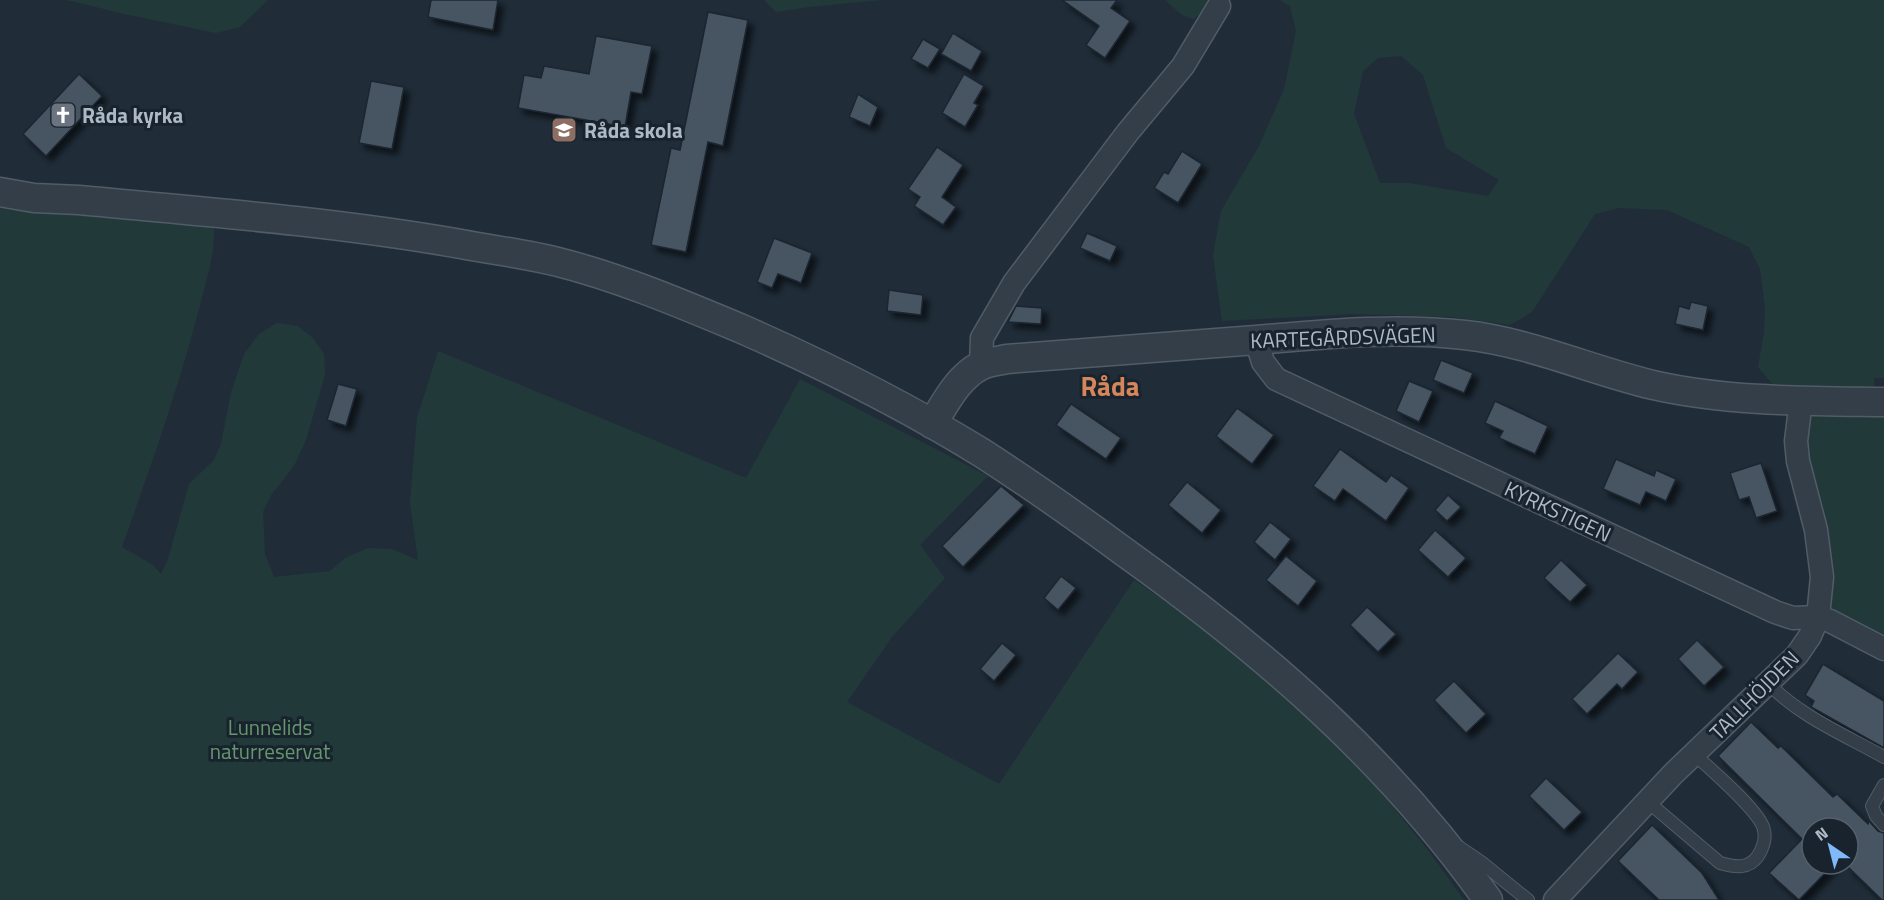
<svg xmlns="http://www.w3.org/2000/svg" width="1884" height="900" viewBox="0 0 1884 900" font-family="'Titillium Web',sans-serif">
  <defs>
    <filter id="shadow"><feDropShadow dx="5.5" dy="5.5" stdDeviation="3" flood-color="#0009"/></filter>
  </defs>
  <rect width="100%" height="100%" fill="#202d39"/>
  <g fill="#22393a" fill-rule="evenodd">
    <path d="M67,0h201l-28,27 -24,6 -92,-19z"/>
    <path d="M764,0h118l-73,7 -33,5z"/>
    <path d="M1165,0h48l-19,19 -12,-4z"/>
    <path d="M1279,0h605v378h-10l2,32h8v225l-59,-25 -21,-163v-25l-46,-55 6,-34 1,-25 -5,-39 -11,-22 -82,-37 -48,-2 -24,6 -63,98 -22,13 -59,-8 -99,-3 -130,7 -9,-66 8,-44 38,-65 25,-57 12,-58 -6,-25zM1401,56l22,19 23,73 53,32 -11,16 -79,-13h-29l-26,-69 9,-43 15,-13z"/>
    <path d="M0,208l214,15c2,30 -8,58 -15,86 -21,81 -49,159 -77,238l31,18 8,9 7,-15 21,-75 25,-24 7,-16 10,-52 13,-38 15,-20 18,-11 21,3 15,12 11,16 1,21 -19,65 -12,26 -23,29 -8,17 2,42 9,23 56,-6 15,-13 23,-10 24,1 26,11 -8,-58 7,-84 21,-67 308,127 54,-99 188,97 -68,69 25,33 -53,59 -45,65 152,82 135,-204 71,48 84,73 86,84 53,65 36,50h-1464z"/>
  </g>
  <g fill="#465463" stroke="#1b2530" stroke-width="1.5" filter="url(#shadow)">
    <path d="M431,0h67l-5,30 -65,-13z"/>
    <path d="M1062,0h55l-6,8 19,13 -25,37 -19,-13 13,-19z"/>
    <path d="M708,12l40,8 -25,126 -15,-4 -22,110 -35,-7 20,-97 9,2z"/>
    <path d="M953,33l29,18 -11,20 -30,-17z"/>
    <path d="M596,36l56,10 -10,48 -11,-2 -6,35 -107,-19 6,-33 17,3 3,-12 45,8z"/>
    <path d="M923,39l17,10 -12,19 -17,-9z"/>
    <path d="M79,74l23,22 -56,60 -23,-22z"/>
    <path d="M964,74l20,12 -10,17 4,2 -13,22 -23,-14z"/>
    <path d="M371,81l33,6 -12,62 -33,-6z"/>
    <path d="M858,94l20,13 -8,19 -21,-9z"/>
    <path d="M937,147l26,18 -21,32 14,10 -13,18 -29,-19 6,-9 -12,-8z"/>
    <path d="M1182,151l20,13 -24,39 -24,-15 10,-16 4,2z"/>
    <path d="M1087,233l30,13 -7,15 -30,-13z"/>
    <path d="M774,238l38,15 -11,30 -23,-9 -6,14 -15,-6z"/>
    <path d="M889,290l34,5 -2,20 -34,-4z"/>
    <path d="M1691,302l17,4 -5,24 -28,-6 4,-18 10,3z"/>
    <path d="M1016,306l26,2 -1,16 -33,-2z"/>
    <path d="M1441,360l32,13 -9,20 -31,-13z"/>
    <path d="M1409,381l24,10 -14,31 -23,-11z"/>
    <path d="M338,384l19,5 -11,37 -19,-6z"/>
    <path d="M1495,401l53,25 -13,28 -36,-16 4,-7 -18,-8z"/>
    <path d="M1071,404l50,34 -15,21 -50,-34z"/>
    <path d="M1237,408l37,27 -22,29 -36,-28z"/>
    <path d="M1340,449l46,33 5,-7 18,13 -23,33 -43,-32 -8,12 -22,-15z"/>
    <path d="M1616,459l38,17 2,-6 20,9 -10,22 -20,-9 -6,13 -37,-16z"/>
    <path d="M1761,463l16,48 -21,7 -7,-21 -10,3 -9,-27z"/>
    <path d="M1187,482l34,28 -19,23 -34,-28z"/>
    <path d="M1001,486l23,19 -61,62 -21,-21z"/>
    <path d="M1448,495l13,12 -14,14 -12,-11z"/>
    <path d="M1270,522l21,17 -16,21 -21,-18z"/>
    <path d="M1435,530l31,28 -18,19 -30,-27z"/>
    <path d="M1286,556l31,25 -19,25 -32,-26z"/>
    <path d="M1561,560l26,25 -17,17 -26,-24z"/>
    <path d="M1061,576l15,12 -18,22 -14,-12z"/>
    <path d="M1367,607l29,27 -18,18 -28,-27z"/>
    <path d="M1697,640l27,27 -20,19 -26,-27z"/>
    <path d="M1002,643l14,12 -22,26 -14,-12z"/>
    <path d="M1618,653l20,19 -16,17 -5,-5 -30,30 -15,-15z"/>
    <path d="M1823,664l61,37v47l-73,-41 3,-6 -9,-6z"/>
    <path d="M1454,681l32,33 -20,19 -32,-33z"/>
    <path d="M1751,722l27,26 3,-2 52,51 4,-3 31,30 1,-3 9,10 6,2v67h-2l-34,-33v-39h-36v36h22l-35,36 -30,-27 33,-34 -84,-83z"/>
    <path d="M1546,778l36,34 -18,18 -35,-34z"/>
    <path d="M1652,825l50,48 17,27h-60l-41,-39z"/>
  </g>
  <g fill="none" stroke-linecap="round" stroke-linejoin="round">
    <g stroke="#515c67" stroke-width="14">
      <g id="service">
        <path d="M1768,683c31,33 77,52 116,74"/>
        <path d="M1884,785l-12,21 4,10 8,9"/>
        <path d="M1647,801l73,62c14,4 28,7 38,-7 5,-8 8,-17 6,-26 -3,-18 -55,-62 -70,-76"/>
        <path d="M1459,847l22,15 47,38"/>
      </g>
    </g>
    <g stroke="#515c67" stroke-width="25">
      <g id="minor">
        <path d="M1256,340l7,22 13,17 499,233 18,6 25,-1 12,4 54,28"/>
        <path d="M981,365l1,-27 32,-55 114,-151 55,-66 36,-60"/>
        <path d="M1555,900l118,-126 124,-119 13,-19 8,-19 4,-40 -6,-47 -18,-69 -2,-20 5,-40"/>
      </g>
    </g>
    <g stroke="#515c67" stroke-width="31">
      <g id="tertiary">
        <path d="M0,192l34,6 45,2c128,12 256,22 382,44 32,6 65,10 97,18 63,16 124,42 184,67 82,36 164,77 240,124 48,31 95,64 141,98 140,100 265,208 365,349"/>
        <path d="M932,424c13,-20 25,-46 48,-58 7,-4 18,-5 27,-7 83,-6 166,-13 249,-19 70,-6 139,-13 209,-5 64,7 125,35 188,50 75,17 155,16 231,17"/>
      </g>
    </g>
    <use href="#service" stroke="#343e49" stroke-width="12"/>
    <use href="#minor" stroke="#343e49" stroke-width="22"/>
    <use href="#tertiary" stroke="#343e49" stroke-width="28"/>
  </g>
  <defs>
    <g id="church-square" transform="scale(1.35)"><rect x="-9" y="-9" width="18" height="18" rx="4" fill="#6b7280" stroke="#19232e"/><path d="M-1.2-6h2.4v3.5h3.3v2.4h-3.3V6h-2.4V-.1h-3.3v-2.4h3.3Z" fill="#fff"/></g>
    <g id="school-square" transform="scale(1.35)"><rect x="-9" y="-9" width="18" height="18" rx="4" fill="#8d6e63" stroke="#19232e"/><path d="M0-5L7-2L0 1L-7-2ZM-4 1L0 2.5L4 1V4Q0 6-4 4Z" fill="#fff"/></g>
  </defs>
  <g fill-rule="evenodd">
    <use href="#church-square" x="63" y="115"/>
    <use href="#school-square" x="564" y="130"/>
  </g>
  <g text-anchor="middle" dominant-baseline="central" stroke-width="6" stroke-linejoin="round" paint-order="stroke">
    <g font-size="21" font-weight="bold" fill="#aeb9c6" stroke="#19232e" text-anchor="start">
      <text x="82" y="115">Råda kyrka</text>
      <text x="584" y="130">Råda skola</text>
    </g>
    <g font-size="21" fill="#aeb9c6" stroke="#19232e">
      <text transform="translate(1343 337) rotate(-2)">KARTEGÅRDSVÄGEN</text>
      <text transform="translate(1558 511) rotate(25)">KYRKSTIGEN</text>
      <text transform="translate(1754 695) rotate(-45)">TALLHÖJDEN</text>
    </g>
    <g font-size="21" fill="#65976d" stroke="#19232e">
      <text x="270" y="727">Lunnelids<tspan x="270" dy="24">naturreservat</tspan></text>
    </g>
    <g font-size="27" font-weight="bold" fill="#d5865a" stroke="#19232e">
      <text x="1110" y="385">Råda</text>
    </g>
  </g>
  <g transform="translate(1830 846) rotate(325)"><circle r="28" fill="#19232e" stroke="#555f6b" stroke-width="1.5"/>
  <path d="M0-4.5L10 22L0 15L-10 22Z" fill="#80b8fa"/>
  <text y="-9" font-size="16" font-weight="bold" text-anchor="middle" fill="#aeb9c6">N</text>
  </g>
</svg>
